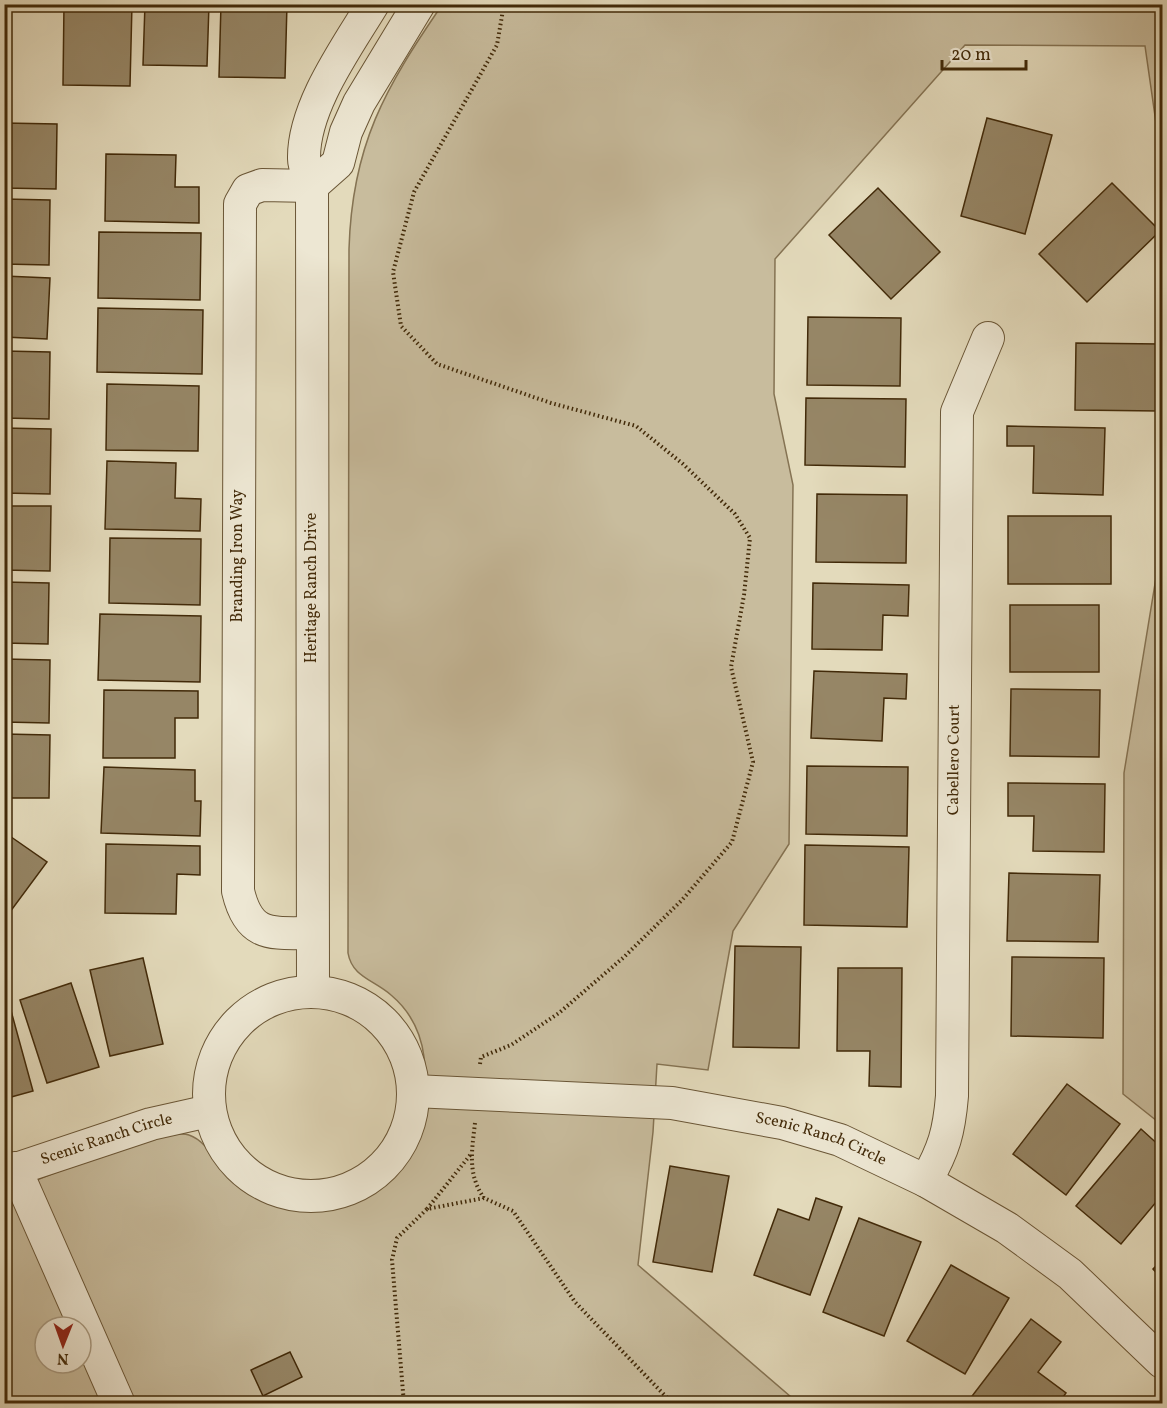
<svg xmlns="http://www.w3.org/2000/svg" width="1167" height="1408" viewBox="0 0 1167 1408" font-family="Vollkorn,serif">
  <rect width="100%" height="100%" fill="#e3dabb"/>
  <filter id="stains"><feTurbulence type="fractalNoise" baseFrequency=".00333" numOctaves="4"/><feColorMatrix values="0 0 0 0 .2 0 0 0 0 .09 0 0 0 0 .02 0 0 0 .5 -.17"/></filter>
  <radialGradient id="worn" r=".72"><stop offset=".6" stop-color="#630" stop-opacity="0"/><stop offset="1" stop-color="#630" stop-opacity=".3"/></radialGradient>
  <g fill="#c8bc9d" stroke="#857353" stroke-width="1.5" fill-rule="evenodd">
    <path d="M442,5h720v160l-17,-119 -180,-1 -190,214 -1,135 19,91 -4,359 -56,87 -25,139 -51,-6 -4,68 -15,133 160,138 -793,1v-211c29,-12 160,-67 184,-58 24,8 33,45 61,59 60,31 126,13 161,-45 5,-8 12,-19 14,-28 3,-14 1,-49 -1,-64 -3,-24 -14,-46 -33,-62 -17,-15 -39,-18 -43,-42l1,-704c3,-104 36,-161 93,-244zM45,1327h36v36h-36z"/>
    <path d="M1162,541v584l-39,-31 1,-321z"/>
  </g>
  <g fill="#968666" stroke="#422a09" stroke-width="1.5">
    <path d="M64,4h68l-2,82 -67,-1z"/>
    <path d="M145,4h64l-2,62 -64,-1z"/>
    <path d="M221,4h66l-2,74 -66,-1z"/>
    <path d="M987,118l65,17 -27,99 -64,-18z"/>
    <path d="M4,123l53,1 -1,65 -52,-1z"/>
    <path d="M106,154l70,1 -1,32h24v36l-94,-2z"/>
    <path d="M1112,183l48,48 -73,71 -48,-48z"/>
    <path d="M878,188l62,64 -49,47 -62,-64z"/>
    <path d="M4,199l46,1 -1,65 -45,-1z"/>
    <path d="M99,232l102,1 -1,67 -102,-2z"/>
    <path d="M4,276l46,2 -3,61 -43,-2z"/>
    <path d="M98,308l105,2 -1,64 -105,-2z"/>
    <path d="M808,317l93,1 -1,68 -93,-1z"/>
    <path d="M1076,343l84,1 -1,67 -84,-1z"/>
    <path d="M4,351l46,1 -1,67 -45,-1z"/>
    <path d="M107,384l92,2 -1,65 -92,-1z"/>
    <path d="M806,398l100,1 -1,68 -100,-2z"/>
    <path d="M1007,426l98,2 -2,67 -70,-2 1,-47h-27z"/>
    <path d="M4,428l47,1 -1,65 -46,-1z"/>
    <path d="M107,461l69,2 -1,35 26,1 -1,32 -95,-2z"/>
    <path d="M817,494l90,1 -1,68 -90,-1z"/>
    <path d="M4,506h47l-1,65 -46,-1z"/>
    <rect x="1008" y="516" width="103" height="68"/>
    <path d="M110,538l91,1 -1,66 -91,-2z"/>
    <path d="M4,582l45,1 -1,61 -44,-1z"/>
    <path d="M813,583l96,2 -1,31 -25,-1 -1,35 -70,-1z"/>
    <rect x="1010" y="605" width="89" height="67"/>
    <path d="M100,614l101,2 -1,66 -102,-2z"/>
    <path d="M4,659l46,1 -1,63 -45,-1z"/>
    <path d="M814,671l93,3 -1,25 -22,-1 -2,43 -71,-3z"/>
    <path d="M1011,689l89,1 -1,67 -89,-1z"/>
    <path d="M104,690l94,1v27h-23v40h-72z"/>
    <path d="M4,734l46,1 -1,63h-45z"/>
    <path d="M807,766l101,1 -1,69 -101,-2z"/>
    <path d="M104,767l91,3v31h6l-1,35 -99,-3z"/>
    <path d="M1008,783l97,1 -1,68 -71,-1 1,-35h-26z"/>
    <path d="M4,832l43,30 -40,54 -3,-2z"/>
    <path d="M106,844l94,2v29l-23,-1 -1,40 -71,-1z"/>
    <path d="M805,845l104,2 -2,80 -103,-2z"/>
    <path d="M1009,873l91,2 -2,67 -91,-1z"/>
    <path d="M735,946l66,1 -2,101 -66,-1z"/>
    <path d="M1012,957l92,1 -1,80 -92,-2z"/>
    <path d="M143,958l20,86 -53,12 -20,-86z"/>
    <path d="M838,968h64l-1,119 -32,-1 1,-35h-33z"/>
    <path d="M71,983l28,84 -52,16 -27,-83z"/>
    <path d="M10,1007l23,84 -29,8v-91z"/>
    <path d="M1067,1084l53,40 -54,71 -53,-41z"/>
    <path d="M1141,1129l21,19v47l-41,49 -45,-38z"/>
    <path d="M670,1166l59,10 -17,96 -59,-10z"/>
    <path d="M816,1198l26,9 -32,88 -56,-20 24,-66 31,11z"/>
    <path d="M859,1218l62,24 -37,94 -61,-24z"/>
    <path d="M1162,1260v19l-9,-10z"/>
    <path d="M951,1265l58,33 -44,76 -58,-33z"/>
    <path d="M1031,1319l30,23 -23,30 28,21 -8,11h-92z"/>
    <path d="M290,1352l12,25 -39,19 -12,-26z"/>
  </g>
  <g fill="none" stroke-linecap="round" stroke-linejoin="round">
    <g stroke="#6a5636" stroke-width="34">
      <g id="minor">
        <path d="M312,186l-50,-1 -14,5 -8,14 -2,687c11,47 33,42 74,42"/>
        <path d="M312,186l26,-23 8,-31 13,-29 60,-99"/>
        <path d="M313,991l-1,-805c-3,-9 -8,-19 -8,-27 -1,-52 43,-112 69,-155"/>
        <circle cx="311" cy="1094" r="102"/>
        <path id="s1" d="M414,1091l258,12 110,20 58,17 86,41 81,47 63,46 92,88"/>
        <path d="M15,1168l104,236"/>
        <path id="s2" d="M4,1173l147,-49 58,-13"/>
        <path id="s3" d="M926,1181c18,-32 23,-49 26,-85l5,-684 31,-74"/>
      </g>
    </g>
    <g stroke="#422a09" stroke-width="4" stroke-dasharray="1.5 3" stroke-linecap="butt">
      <path d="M480,1064l1,-7 30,-12 48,-32 65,-56 58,-57 50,-58 21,-80 -22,-95 13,-72 6,-57 -15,-24 -52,-50 -47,-38 -85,-23 -114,-39 -36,-38 -8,-54 21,-80 83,-147 7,-41"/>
      <path d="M475,1123c-3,27 -8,51 9,75"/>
      <path d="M427,1209l44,-55"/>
      <path d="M404,1404l-12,-144 5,-22 30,-29 57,-11 29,13 62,91 98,102"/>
    </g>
    <use href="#minor" stroke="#ede7d3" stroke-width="32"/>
  </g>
  <g text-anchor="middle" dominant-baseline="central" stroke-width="5" stroke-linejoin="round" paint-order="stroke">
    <g font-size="16" fill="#422a09" stroke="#ede7d3">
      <text transform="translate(238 556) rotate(-90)">Branding Iron Way</text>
      <text transform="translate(312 588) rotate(-90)">Heritage Ranch Drive</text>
      <text stroke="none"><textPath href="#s3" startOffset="426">Cabellero Court</textPath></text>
      <text stroke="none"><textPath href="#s2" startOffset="108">Scenic Ranch Circle</textPath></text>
      <text stroke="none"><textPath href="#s1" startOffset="412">Scenic Ranch Circle</textPath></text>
    </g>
  </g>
  <rect width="1167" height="1408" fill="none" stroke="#e3dabb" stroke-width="24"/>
  <rect x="6" y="6" width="1155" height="1396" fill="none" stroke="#422a09" stroke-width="3"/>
  <rect x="12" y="12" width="1143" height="1384" fill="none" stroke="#422a09" stroke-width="1.5"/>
  <g transform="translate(63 1345) rotate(181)"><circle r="28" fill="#ede7d3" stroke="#a99b82" stroke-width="1.5"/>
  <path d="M0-4.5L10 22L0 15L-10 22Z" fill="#8f2418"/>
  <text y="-9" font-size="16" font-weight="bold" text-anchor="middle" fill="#422a09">N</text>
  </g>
  <path d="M942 60v9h84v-9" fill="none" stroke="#422a09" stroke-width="3"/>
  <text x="951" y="60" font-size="18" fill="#422a09" stroke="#ede7d3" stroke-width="4.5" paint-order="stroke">20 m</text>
  <rect width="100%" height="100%" filter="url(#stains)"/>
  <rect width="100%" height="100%" fill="url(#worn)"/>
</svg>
